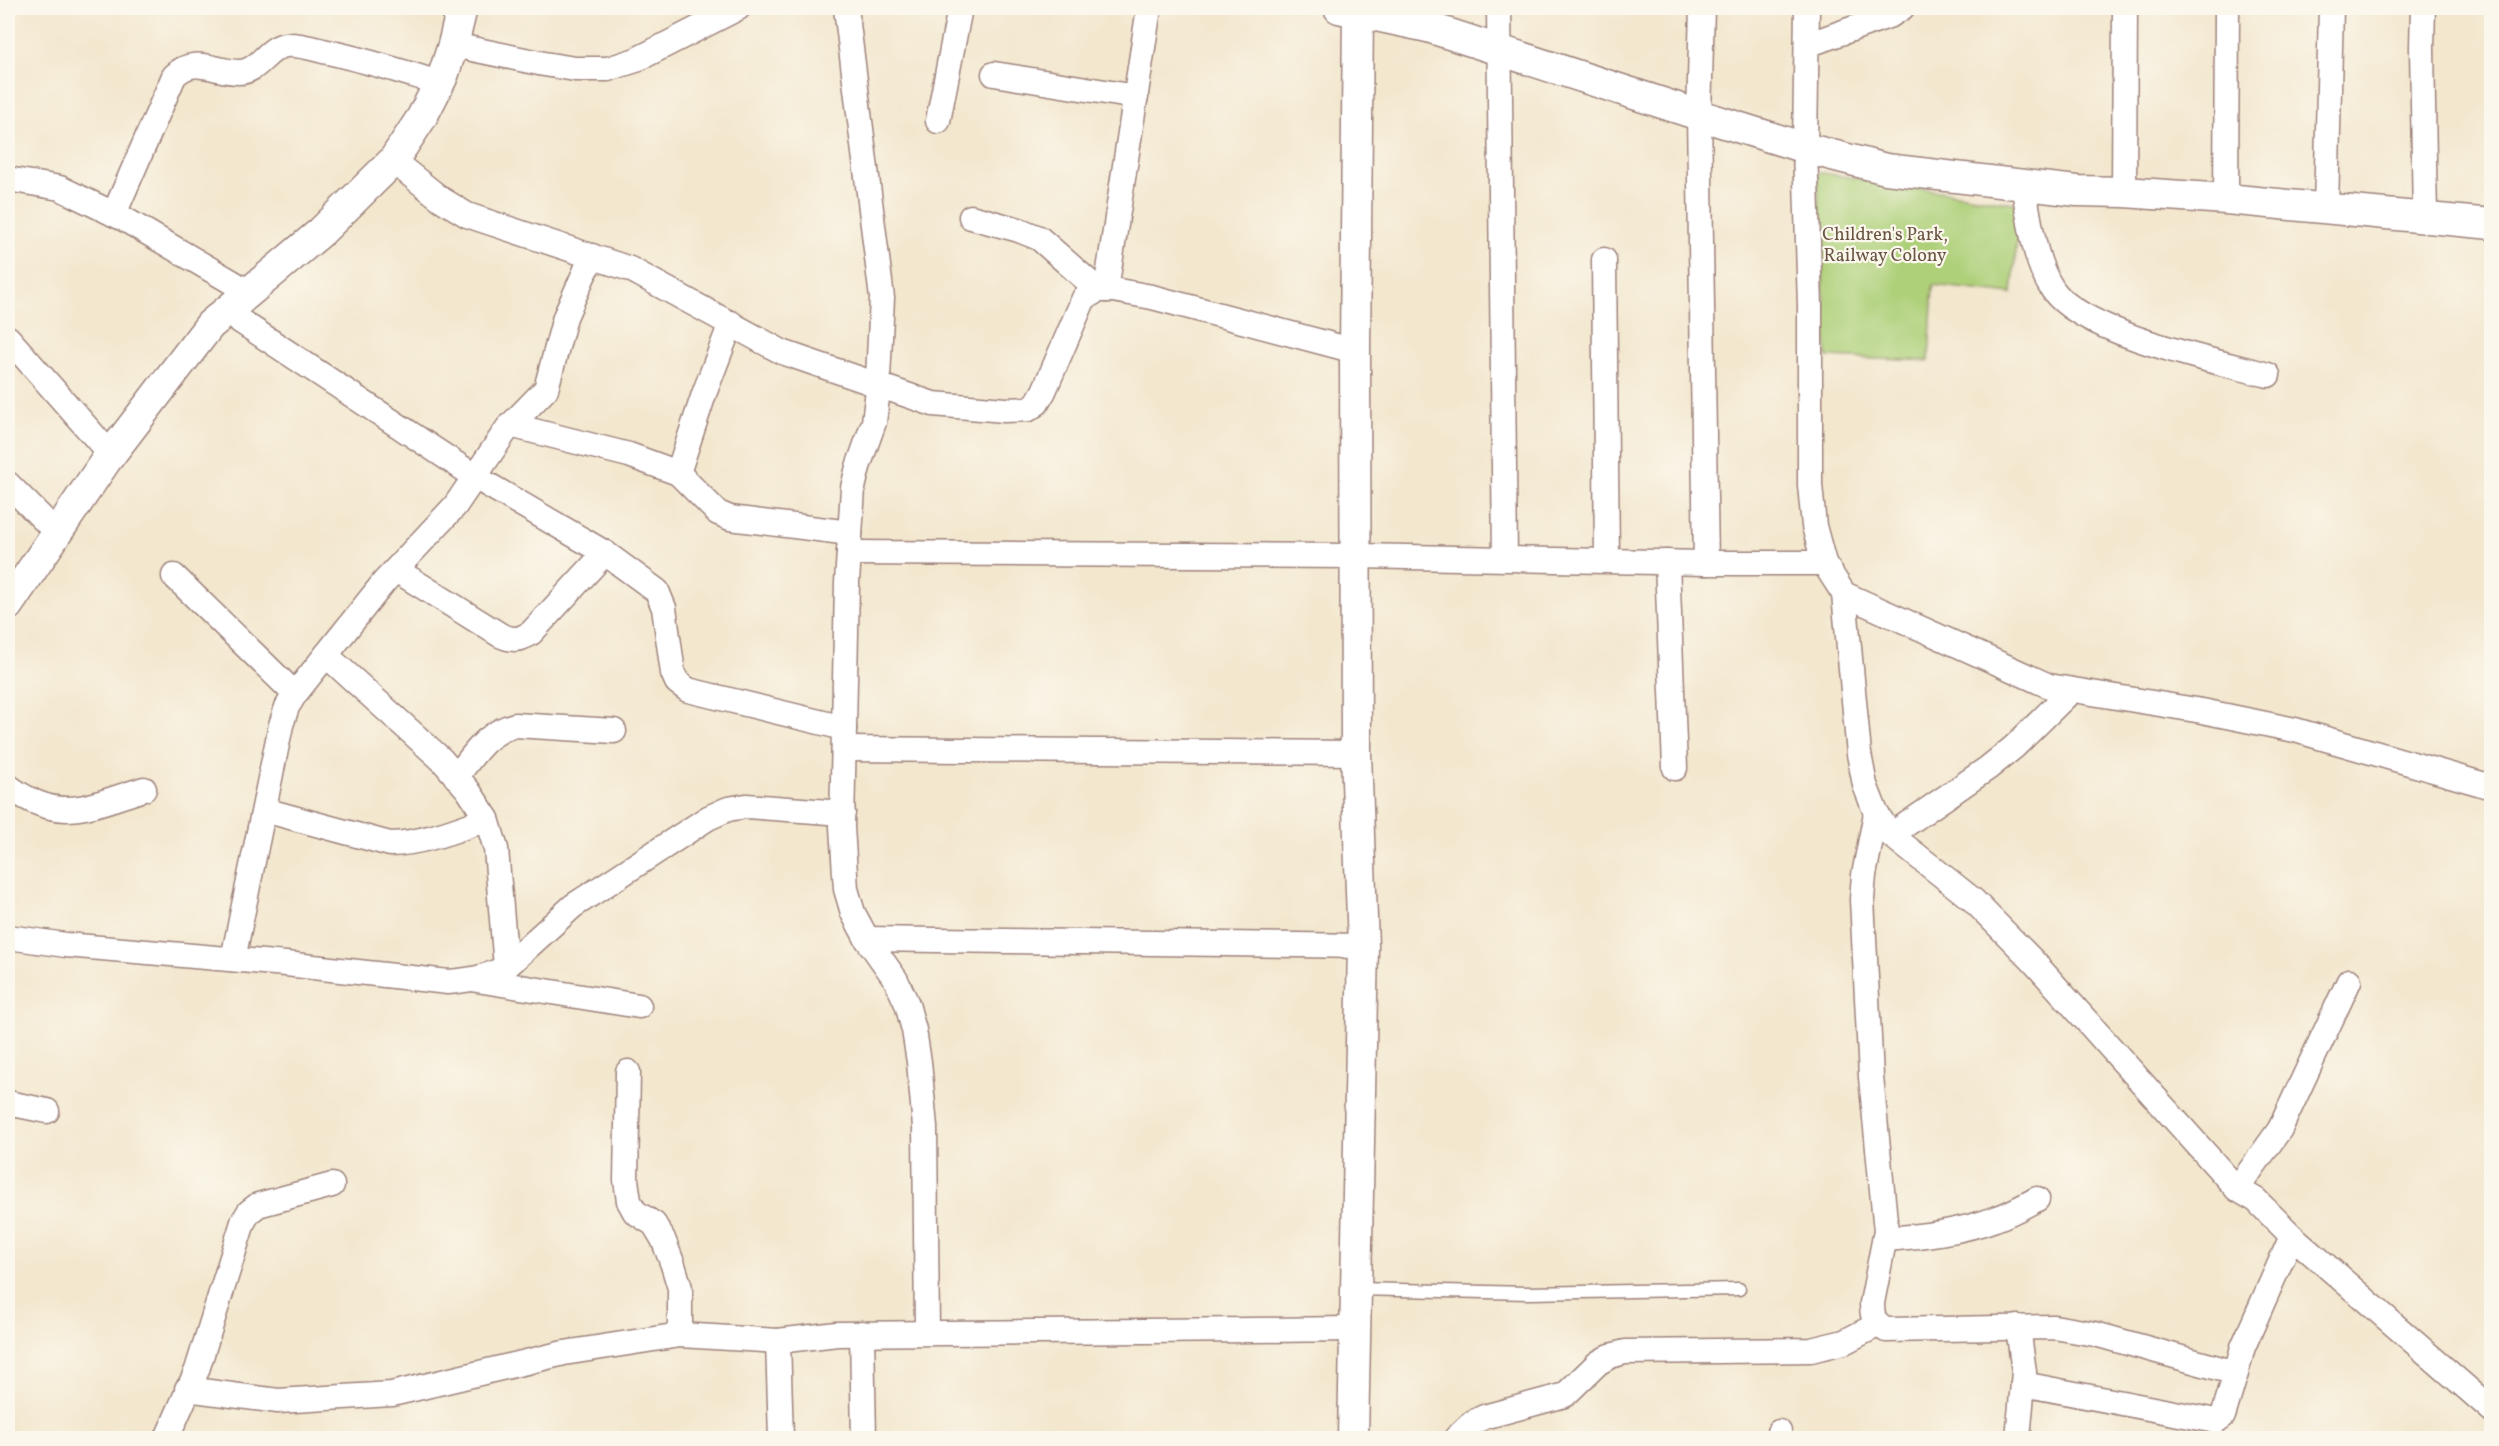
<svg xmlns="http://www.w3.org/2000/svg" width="2499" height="1446" viewBox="0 0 2499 1446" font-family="Vollkorn,serif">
  <rect width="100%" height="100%" fill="#fbf7ec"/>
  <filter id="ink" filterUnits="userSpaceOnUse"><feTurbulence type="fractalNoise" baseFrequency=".0167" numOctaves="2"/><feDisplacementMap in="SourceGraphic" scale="12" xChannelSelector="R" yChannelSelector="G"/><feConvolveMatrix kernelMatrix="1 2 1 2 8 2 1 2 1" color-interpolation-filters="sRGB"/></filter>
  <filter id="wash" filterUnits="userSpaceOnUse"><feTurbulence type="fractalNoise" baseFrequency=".008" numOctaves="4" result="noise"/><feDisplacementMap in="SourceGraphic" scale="24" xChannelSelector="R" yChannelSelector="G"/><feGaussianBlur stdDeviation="1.35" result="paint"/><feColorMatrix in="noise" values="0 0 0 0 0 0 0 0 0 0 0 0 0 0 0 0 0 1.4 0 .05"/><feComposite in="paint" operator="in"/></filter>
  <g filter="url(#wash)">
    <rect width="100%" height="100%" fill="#f3e7ce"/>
    <path fill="#aed079" stroke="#7c7852" stroke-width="1.5" d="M1817,172l203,32 -8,90 -79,-9 -4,76 -102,-4z"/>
  </g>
  <g filter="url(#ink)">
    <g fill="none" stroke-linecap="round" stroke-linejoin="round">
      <g stroke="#9e837c" stroke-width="15">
        <path id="service" d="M1356,1289l173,4 210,-4"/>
      </g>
      <g stroke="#9e837c" stroke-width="27">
        <g id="minor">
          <path d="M846,8l36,290 -5,100 -3,24 -16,45 -5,21 -6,95 -5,244 4,62 7,24 14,26 29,41 11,24 7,26 5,32 6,65 2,205"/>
          <path d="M1499,8l6,550"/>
          <path d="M1702,8l-3,107 7,448"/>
          <path d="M1807,8l-2,140 5,158v179l4,41 10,37 20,31 15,160 6,31 11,28 15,22 82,65 60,61 204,228 19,11 36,36 200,174"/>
          <path d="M2423,8l-1,39 3,171"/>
          <path d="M453,45l91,19 31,5h33l28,-9 102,-52"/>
          <path d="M1807,45l84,-30 11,-7"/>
          <path d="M994,74l142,23"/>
          <path d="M938,121l22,-113"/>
          <path d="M393,161l48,38 26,16 163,54 152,83 151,52 72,6 24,-1 8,-6 7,-12 40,-93 14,-8h15l39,7 203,54"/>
          <path d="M8,179l52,9 64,31 125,73"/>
          <path d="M2023,185c7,33 10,76 30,105 31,44 162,71 215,85"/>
          <path d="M2124,192l1,-184"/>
          <path d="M2226,199l1,-191"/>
          <path d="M2326,209l5,-201"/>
          <path d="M114,214l60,-138c20,-21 40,-4 65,-4 20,0 28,-25 47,-27 12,-1 25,3 37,6 39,8 77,20 116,32"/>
          <path d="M971,217l48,13 20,8 59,52"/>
          <path d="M1604,260l3,300"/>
          <path d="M1106,290l43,-282"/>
          <path d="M225,311l260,172 120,70 52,38 7,17 9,65 4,9 11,8 156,38"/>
          <path d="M8,338l103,117"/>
          <path d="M510,425l119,30 49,18 40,40 12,5 120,15"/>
          <path d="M678,473l26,-79 27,-71"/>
          <path d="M8,484l49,49"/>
          <path d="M849,553l508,3 349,7h118"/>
          <path d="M1667,562l8,206"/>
          <path d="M396,570l104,65c13,6 19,5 31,-2l74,-80"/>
          <path d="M174,576l121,118"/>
          <path d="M1844,594l205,92 153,25 93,19 197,57"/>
          <path d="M326,655l116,105 26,30 19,29 9,30 10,118"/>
          <path d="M844,749l512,4"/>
          <path d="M456,777c18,-22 29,-44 59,-52l99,6"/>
          <path d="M8,786c52,39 80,20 136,3"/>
          <path d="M264,810l126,34c34,-1 65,-14 97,-25"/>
          <path d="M1876,813l-12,62 -2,24 9,178 15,154 -14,72c0,14 2,21 14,27l168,-3 41,7 141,39 7,-26 49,-111"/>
          <path d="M1891,835l97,-67 26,-21 58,-57"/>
          <path d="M8,937l58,8 220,19 162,18c22,-2 39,-4 58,-15l67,-61 135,-88 20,-9 18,-3 97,7"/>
          <path d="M867,939l496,7"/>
          <path d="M233,959l48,-234 6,-18 8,-13 89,-112 71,-76 52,-77 39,-40 19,-72 27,-61"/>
          <path d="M477,980l162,26"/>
          <path d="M628,1072l-2,108 3,21 6,11 19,12 9,15 10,26 7,23v47"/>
          <path d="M8,1103l39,8"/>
          <path d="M2237,1189l43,-60 69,-148"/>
          <path d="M1886,1239c37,-3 74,-7 109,-20 15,-5 29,-13 42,-20"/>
          <path d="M2018,1327l6,45 -6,66"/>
          <path d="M862,1333l2,105"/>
          <path d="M778,1341l3,97"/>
          <path d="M2023,1384l193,37 7,-5 13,-43"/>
          <path d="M187,1389l91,12 114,-7 172,-41 116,-18 98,6 59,-7 518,-5"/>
          <path d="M1779,1432l1,6"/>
          <path d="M167,1438l30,-68 46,-148 6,-10 9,-7 74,-20"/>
          <path d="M1456,1438l16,-15 12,-6 81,-22 33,-32 12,-7 15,-4 186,-2 33,-8 33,-17"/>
        </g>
      </g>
      <g stroke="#9e837c" stroke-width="33">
        <g id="tertiary">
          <path d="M1339,8l89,19 271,88 106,33 81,21 191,22 47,1 102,7 266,25"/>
          <path d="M8,605l97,-143 105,-137 111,-93 72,-71 29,-44 21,-41 10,-31 9,-37"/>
          <path d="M1353,1438l10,-492 -7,-193 -1,-402 3,-343"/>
        </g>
      </g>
      <use href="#service" stroke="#fff" stroke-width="12"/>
      <use href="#minor" stroke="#fff" stroke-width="24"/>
      <use href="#tertiary" stroke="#fff" stroke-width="30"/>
    </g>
  </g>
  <g text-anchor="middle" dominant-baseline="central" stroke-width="4.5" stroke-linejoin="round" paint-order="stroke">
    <g font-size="18" fill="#685442" stroke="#fbf7ec">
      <text x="1885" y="235">Children's Park,<tspan x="1885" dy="21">Railway Colony</tspan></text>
    </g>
  </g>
  <rect width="2499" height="1446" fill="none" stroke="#fbf7ec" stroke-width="30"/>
</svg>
